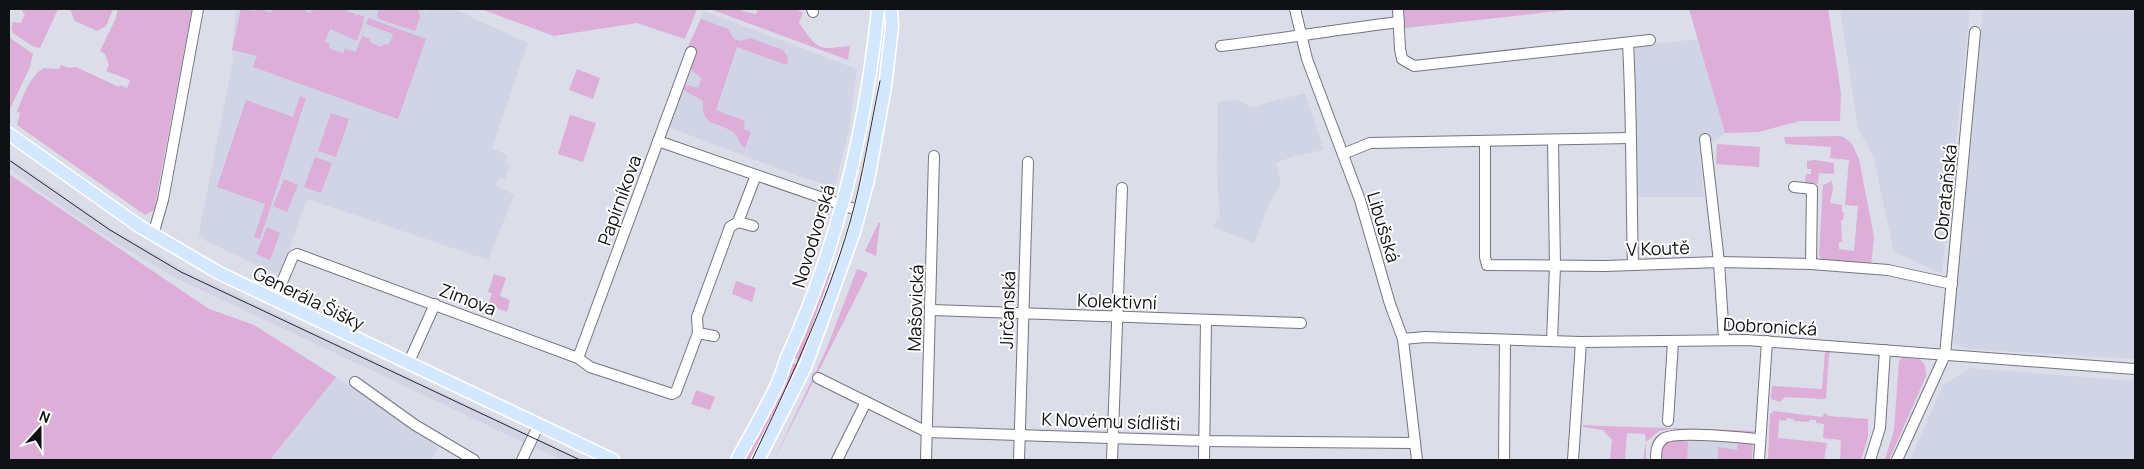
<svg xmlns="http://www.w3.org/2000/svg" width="2144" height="469" viewBox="0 0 2144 469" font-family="Manrope,sans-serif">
  <rect width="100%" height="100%" fill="#dbdee8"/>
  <g fill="#d0d4e5">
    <path d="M236,9h183l7,3 2,-3h25l75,34 -36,105 15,7 -2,8 5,2 -5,14 -6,-2 -3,8 18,10 -26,65 -181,-61 -26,72 -7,2 -76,-36 35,-176 -1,-11z"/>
    <path d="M1840,9h130l-28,265 -48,-22 -21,-97 -15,-26z"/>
    <path d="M1983,9h152v350l-169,-10 -22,-11 22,-266h11z"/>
    <path d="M704,11l153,58 -8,60 -14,58 -35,-10 -140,-53 30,-83z"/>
    <path d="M1698,39l27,94 -12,9 -15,-8 6,63h-69l-1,-64 1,-87z"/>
    <path d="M1305,93l19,57 -30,6 -18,7 5,20 -10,17 -17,43 -40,-16 2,-7 4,-1 -3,-44 1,-73 19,-2 14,7z"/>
    <path d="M9,157l105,73 74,42 396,188h-20l-20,-8 -370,-175 -72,-43 -59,-40 -34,-26z"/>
    <path d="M1970,368l165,13v79h-225l33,-75z"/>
    <path d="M336,377l102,70 -7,13h-161z"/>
    <path d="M1675,440l63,1 14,19h-92z"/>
  </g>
  <g fill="#dcaed8">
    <path d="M23,9h35l-18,39 -8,-2 -19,-13 -2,-4 2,-7 8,1 4,-9 -3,-2z"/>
    <path d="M70,9h43l-7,17 -9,5 -22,-10z"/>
    <path d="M118,9h74l-38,201 -9,5 -128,-90 3,-12 -3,-1c6,-15 12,-36 27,-44l15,1 2,-4 8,3 7,-1 43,20 1,-2 7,3 3,-8 -24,-9 3,-6 -4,-11 -5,-3 16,-33z"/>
    <path d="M241,9l14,2 5,-2 11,4 1,-4h30l8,4 2,-4 4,2 1,-2h25l13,5 1,2 1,-2 8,3 -3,4h2l-7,20 -27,-12 -5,13 5,2 -1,4 14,5 2,-4 11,3 6,-16 8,3 -1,3 13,5 2,-3 5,1 4,-11 -27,-10 2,-6 58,21 -28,80 -145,-52 4,-11 -25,-6z"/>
    <path d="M379,9h39l2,8 -5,14 -36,-12 -2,-4z"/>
    <path d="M481,9h216l-12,30 -48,-16 -83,13z"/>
    <path d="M710,9h31l1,2 14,3 2,-5h38l7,4 -4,10c20,27 17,27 51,23l-2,14z"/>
    <path d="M1404,9h173l-172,19z"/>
    <path d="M1689,9h139l13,84 -1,28h-40l-42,11 -33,1z"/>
    <path d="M701,19l27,10 6,10 6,2 10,-3 33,12 5,8 -1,7 -50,-18 -21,63 29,11 -1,8 7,3 -6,16c-6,-4 -6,-11 -12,-16 -16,-11 -32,-5 -30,-31l-21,-12 5,-4 11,3 4,-10 -10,-7 -5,-22z"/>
    <path d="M9,37l24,17 -3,13 -21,44z"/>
    <path d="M577,69l23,9 -7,21 -24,-9z"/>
    <path d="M300,96l6,2 -46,141 -6,-2 11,-33 -48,-17 29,-87 47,17z"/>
    <path d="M331,113l18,6 -13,38 -18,-6z"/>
    <path d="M570,115l26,8 -13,39 -25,-8z"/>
    <path d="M1840,136l5,2 7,6 7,15 15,78 -3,28 -30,-2v-3h-17l-5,-4 4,-71 9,-4 1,8 -3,14 12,2v7l2,1 -1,7h-2l1,22h-3v7l15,2 4,-45 -13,-1 4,-45 -19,-2 1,-11 -45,-3 -2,-7z"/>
    <path d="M1717,144l43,3 -1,20 -43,-3z"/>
    <path d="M315,157l17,6 -11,30 -17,-6z"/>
    <path d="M1815,160l19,3v11l-15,-1 -1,11 -13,-1 1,-9h5v-5h-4v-8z"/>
    <path d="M9,174l200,135 45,16 82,52 -66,83h-261z"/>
    <path d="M284,179l14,6 -11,27 -14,-6z"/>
    <path d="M879,222l1,1 -4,33 -11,-5z"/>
    <path d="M267,227l13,6 -10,27 -14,-6z"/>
    <path d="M859,264l-2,5 11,4 -94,187 52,-110z"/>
    <path d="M827,272l8,2 -31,88 -13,-6 6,-7z"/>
    <path d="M494,274l12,4 -6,18 10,4 -3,12 -19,-7 4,-12 -4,-1z"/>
    <path d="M736,281l20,7 -4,14 -20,-8z"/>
    <path d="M1825,352h6l-2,2 -3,45 -41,-2 -5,5 -9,-3 1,-13 50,3z"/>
    <path d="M1902,358l18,1 5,6 1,11 -37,84h-4l9,-30 5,-69z"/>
    <path d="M789,361l13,6 -48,93h-10l27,-54z"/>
    <path d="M696,390l19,7 -5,13 -19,-6z"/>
    <path d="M1774,411l48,6 3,-4 3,3 40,3v18l-7,23h-21l1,-20 -18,-2 1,-14 -8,-1v-3h-7v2l-15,-1v-2l-7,-1 -1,3 -7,-1 -1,18 49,5 -3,17h-56l2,-46z"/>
    <path d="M1583,425c58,3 114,3 172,6l-2,3 -83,-5 -11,2 -13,11v18h-3l3,-18 -1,-8 -18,-1 -2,27h-15l2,-20 -9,-10 -20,-3z"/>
    <path d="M1675,440l13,2 -1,18h-27v-9l6,-9z"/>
    <path d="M1738,441h15l-1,19h-34v-13l19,3z"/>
  </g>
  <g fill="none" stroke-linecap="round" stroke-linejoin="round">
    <g stroke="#74767f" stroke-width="12">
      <g id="minor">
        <path d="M812,9l1,3"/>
        <path d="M1295,9l12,50 53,141 30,104 13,35 14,121"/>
        <path d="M1398,9l2,40 2,10 12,7 236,-26"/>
        <path d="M1628,43c4,74 3,148 5,222"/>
        <path d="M1221,46c60,-7 119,-17 178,-24"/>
        <path d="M1705,139l14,123 5,77"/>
        <path d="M658,141l202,70"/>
        <path d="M1485,142v115l2,8 118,1 114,-4 92,2 77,6 64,14"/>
        <path d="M1343,154l27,-11 260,-5"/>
        <path d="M1794,187l18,2 -1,75"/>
        <path d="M738,222l15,4"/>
        <path d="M153,235l10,-35 35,-191"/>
        <path d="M274,301l19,-45 4,-2 281,104 12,9 82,27 4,-2 22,-59 -1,-16 33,-90 8,-5 18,-47"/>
        <path d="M932,310l369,13"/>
        <path d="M698,333l16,3"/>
        <path d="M1403,339l22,-2 156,5 166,-2 388,29"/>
        <path d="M1552,341l3,-75 -2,-126"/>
        <path d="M578,358l113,-306"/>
        <path d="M408,364l27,-60"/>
        <path d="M818,378l109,54 277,9 211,2"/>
        <path d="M355,382l60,43 59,35"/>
        <path d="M1668,421l5,-79"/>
        <path d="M522,460l16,-34"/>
        <path d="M837,460l29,-58"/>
        <path d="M926,460l8,-304"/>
        <path d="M1019,460l9,-298"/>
        <path d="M1112,460l10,-272"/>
        <path d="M1204,460l2,-139"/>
        <path d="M1504,460l1,-120"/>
        <path d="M1573,460l8,-118"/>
        <path d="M1656,460c0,-7 0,-16 7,-21 11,-9 80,-1 97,0"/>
        <path d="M1759,460l8,-119"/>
        <path d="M1870,460l10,-32 5,-78"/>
        <path d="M1897,460l48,-105 30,-323"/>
      </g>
    </g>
    <g stroke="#fff" stroke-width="15">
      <g id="major">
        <path d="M9,134l130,92 80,47 394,187"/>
        <path d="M737,460c13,-24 27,-48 39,-73 5,-11 8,-22 12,-32 50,-110 78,-227 90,-346"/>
        <path d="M758,460l48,-95 48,-133 14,-52 17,-93 7,-60 -1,-18"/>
      </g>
    </g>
    <use href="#minor" stroke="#fff" stroke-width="10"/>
    <use href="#major" stroke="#d4e8fd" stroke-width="12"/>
    <g stroke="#25272a" stroke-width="1">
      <path d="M9,160l101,70 71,42 399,188"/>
      <path d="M752,460c37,-78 74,-155 98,-238 13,-46 20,-94 30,-141"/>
    </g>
  </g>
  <g text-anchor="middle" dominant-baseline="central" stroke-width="4" stroke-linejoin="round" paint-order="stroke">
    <g font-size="18" fill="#101114" stroke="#fff">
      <text transform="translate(1945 192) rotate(-84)">Obrataňská</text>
      <text transform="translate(619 200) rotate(-70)">Papírníkova</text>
      <text transform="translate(1384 227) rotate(73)">Libušská</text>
      <text transform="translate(813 236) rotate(-73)">Novodvorská</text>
      <text transform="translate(1658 248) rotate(-2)">V Koutě</text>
      <text transform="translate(309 298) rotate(26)">Generála Šišky</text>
      <text transform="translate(468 299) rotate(21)">Zimova</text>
      <text transform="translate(1117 301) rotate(2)">Kolektivní</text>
      <text transform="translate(915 308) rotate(-88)">Mašovická</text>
      <text transform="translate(1007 310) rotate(-88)">Jirčanská</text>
      <text transform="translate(1770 326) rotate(3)">Dobronická</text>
      <text transform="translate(1111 421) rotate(2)">K Novému sídlišti</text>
    </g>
  </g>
  <rect width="2144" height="469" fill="none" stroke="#101114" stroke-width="20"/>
  <g transform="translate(40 429) rotate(21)" stroke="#ffffff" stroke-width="4" paint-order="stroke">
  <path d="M0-4L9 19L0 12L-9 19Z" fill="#101114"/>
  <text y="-8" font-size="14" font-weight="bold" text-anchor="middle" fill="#101114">N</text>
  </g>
</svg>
